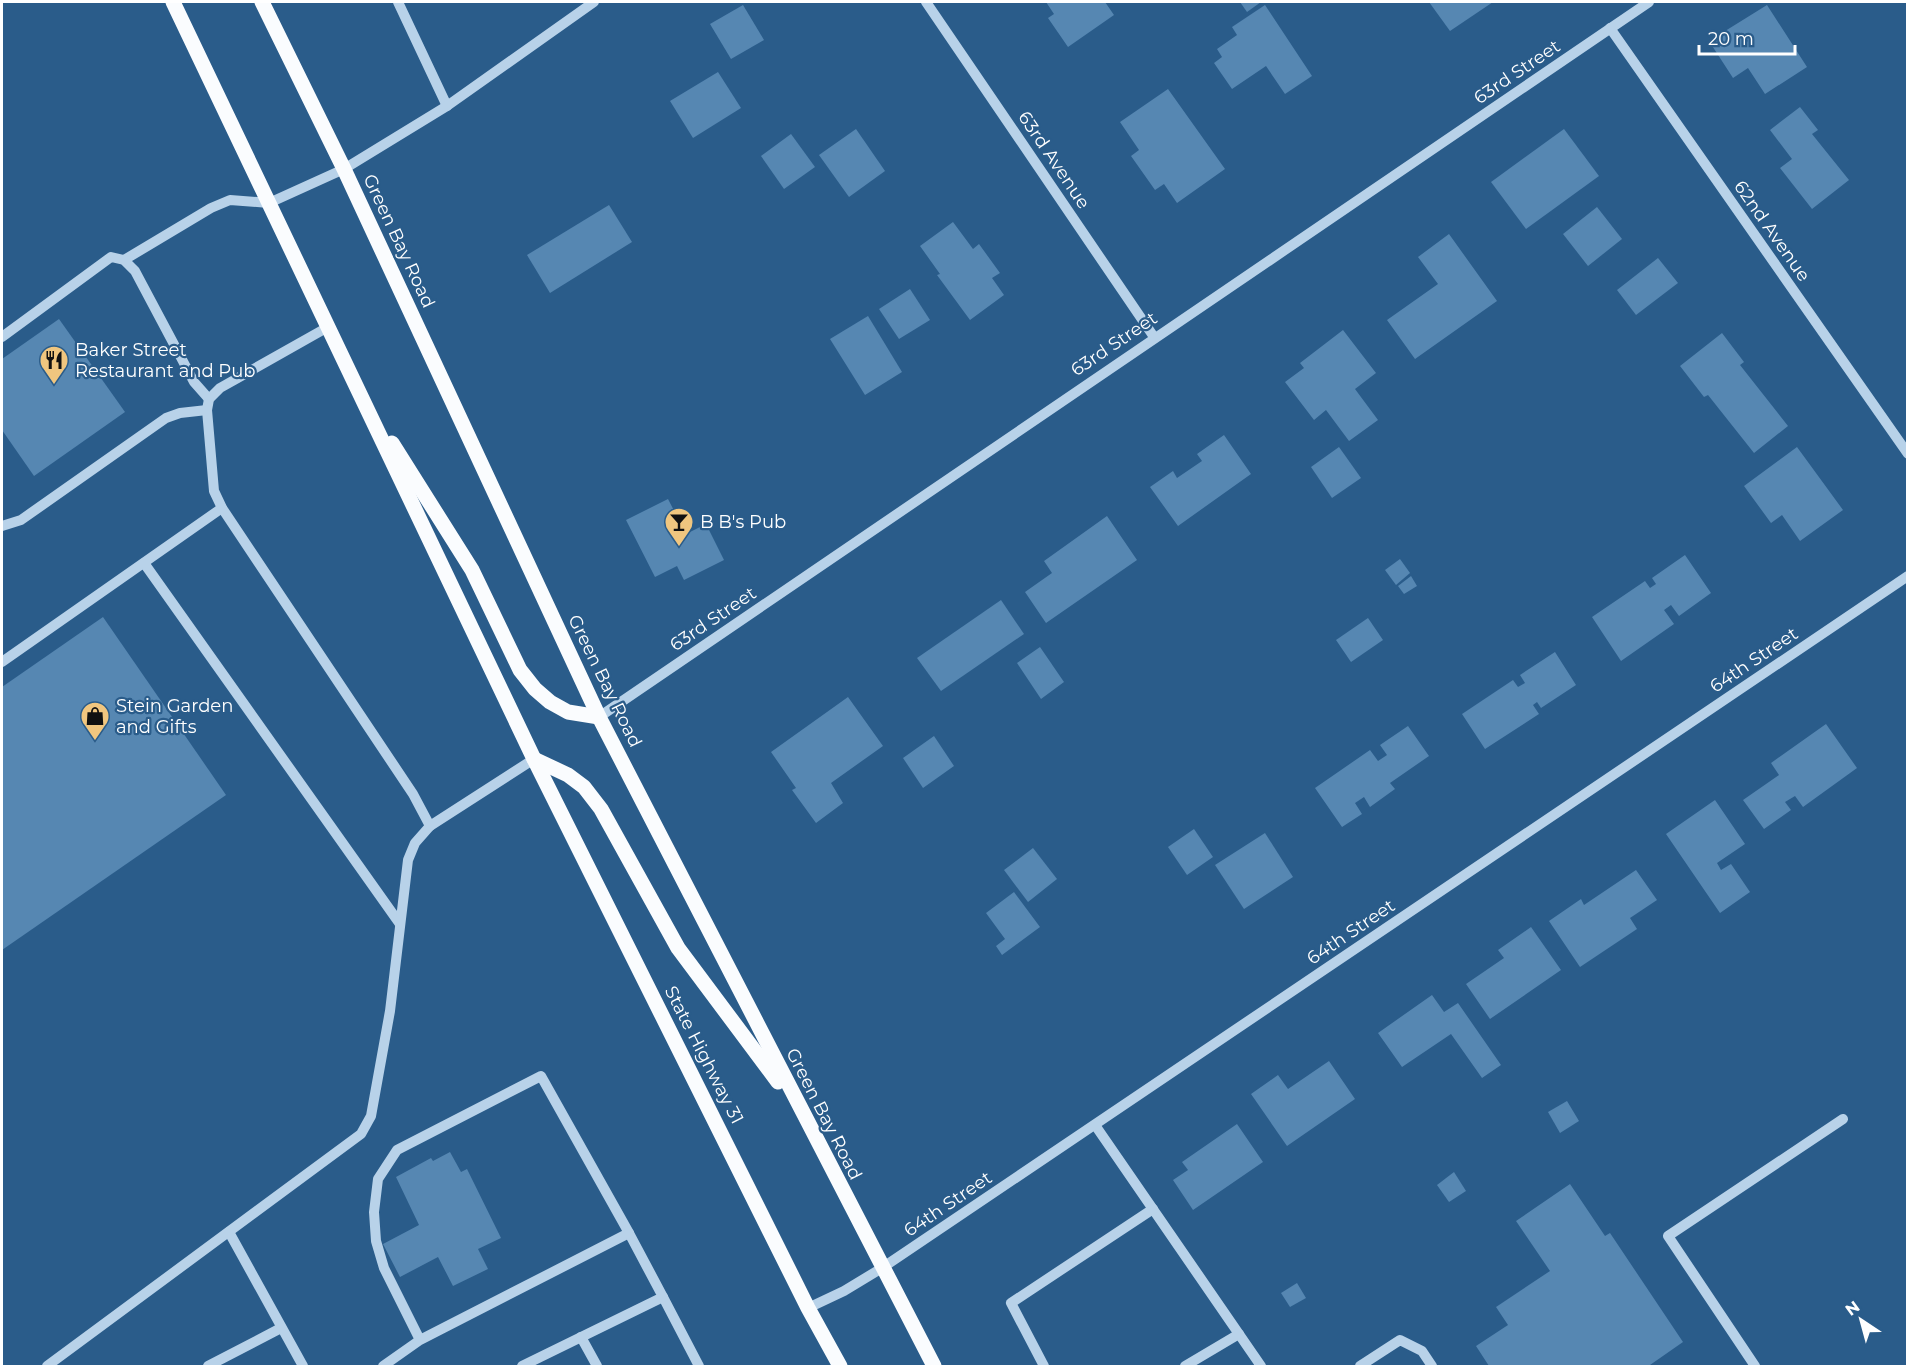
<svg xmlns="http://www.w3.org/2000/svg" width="1909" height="1368" viewBox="0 0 1909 1368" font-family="Montserrat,sans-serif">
  <rect width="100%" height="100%" fill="#2a5c8a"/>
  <g fill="#5687b2">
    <path d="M1046,2h59l9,13 -46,32 -20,-29 6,-4z"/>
    <path d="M1240,2h21l-14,10z"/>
    <path d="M1429,2h64l-43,29z"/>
    <path d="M743,5l21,35 -33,19 -21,-35z"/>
    <path d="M1265,5l47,71 -27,18 -19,-28 -34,23 -18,-26 8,-6 -5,-8 20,-14 -5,-8z"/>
    <path d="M1767,5l40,62 -42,27 -17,-26 -15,10 -24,-37z"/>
    <path d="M718,72l23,36 -48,30 -23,-37z"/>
    <path d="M1168,89l57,80 -48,34 -13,-19 -9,6 -24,-34 8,-6 -19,-28z"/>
    <path d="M1800,107l18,23 -6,4 37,46 -37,29 -32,-41 12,-9 -22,-29z"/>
    <path d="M856,129l29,42 -36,26 -30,-42z"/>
    <path d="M1564,129l35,47 -73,53 -35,-47z"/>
    <path d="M791,134l24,33 -31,22 -23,-33z"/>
    <path d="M609,205l23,37 -82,51 -23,-38z"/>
    <path d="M1597,207l25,32 -34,27 -25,-32z"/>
    <path d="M953,222l20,27 6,-5 21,29 -8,5 12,17 -34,25 -33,-45 3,-1 -20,-28z"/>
    <path d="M1449,234l48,67 -82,58 -28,-39 51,-36 -20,-27z"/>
    <path d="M1658,258l20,25 -42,32 -19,-25z"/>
    <path d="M910,289l20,31 -31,19 -20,-30z"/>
    <path d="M868,316l34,56 -37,23 -35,-56z"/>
    <path d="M59,319l66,93 -91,64 -32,-46v-71z"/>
    <path d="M1343,330l33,43 -21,16 23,31 -29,21 -23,-31 -12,10 -29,-38 19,-14 -4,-5z"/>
    <path d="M1722,333l22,29 -4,3 48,61 -34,27 -46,-58 -4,2 -24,-31z"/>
    <path d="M1224,435l27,39 -73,52 -28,-39 23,-16 4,7 25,-17 -5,-7z"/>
    <path d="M1339,447l22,31 -29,20 -21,-31z"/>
    <path d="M1797,447l46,63 -43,31 -18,-26 -11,8 -27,-37z"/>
    <path d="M668,499l18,35 20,-10 18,36 -40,20 -7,-14 -22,11 -29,-57z"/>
    <path d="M1107,516l30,44 -91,63 -21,-31 27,-19 -8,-12z"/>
    <path d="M1685,555l26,38 -32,23 -8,-11 -7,5 10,14 -53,37 -29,-44 53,-36 5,7 6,-4 -4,-6z"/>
    <path d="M1400,559l10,14 -14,12 -11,-15z"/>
    <path d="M1411,576l6,10 -13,8 -6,-8z"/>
    <path d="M1001,600l23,34 -83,57 -24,-33z"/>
    <path d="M103,617l123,178 -224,155v-263z"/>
    <path d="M1368,618l15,22 -32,22 -15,-22z"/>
    <path d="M1040,647l24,35 -23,17 -24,-36z"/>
    <path d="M1555,652l21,33 -35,23 -4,-6 -4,3 6,9 -54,35 -23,-35 51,-34 5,7 7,-4 -5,-8z"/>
    <path d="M848,697l35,49 -52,37 12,20 -27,20 -24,-33 4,-2 -25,-36z"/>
    <path d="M1826,724l31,44 -54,39 -8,-11 -10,6 6,8 -27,19 -21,-29 36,-25 -8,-12z"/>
    <path d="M1408,726l21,30 -39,27 5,6 -25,18 -6,-10 -9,6 7,11 -20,13 -27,-39 55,-38 8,11 9,-6 -7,-10z"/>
    <path d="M934,736l20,30 -31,22 -20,-30z"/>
    <path d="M1715,800l30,44 -28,19 4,7 10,-6 19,28 -30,21 -54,-79z"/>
    <path d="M1194,829l19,28 -26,18 -19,-28z"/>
    <path d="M1265,833l28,44 -49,32 -29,-44z"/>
    <path d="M1033,848l24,31 -29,23 -24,-32z"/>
    <path d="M1636,870l21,30 -27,18 7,11 -57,38 -31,-46 32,-22 3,6z"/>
    <path d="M1014,892l26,35 -38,28 -6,-9 9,-7 -19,-26z"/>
    <path d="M1531,927l30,43 -71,49 -24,-35 38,-26 -6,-8z"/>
    <path d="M1432,995l12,17 14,-9 43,62 -19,13 -31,-44 -49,33 -24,-34z"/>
    <path d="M1329,1061l26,38 -68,47 -36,-52 27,-19 10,14z"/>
    <path d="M1567,1101l12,20 -19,12 -12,-21z"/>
    <path d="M1237,1124l26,38 -70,48 -20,-30 15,-10 -6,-8z"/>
    <path d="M450,1152l11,20 6,-3 34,69 -23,11 10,20 -35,17 -15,-29 -38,20 -17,-33 36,-19 -23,-48 35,-19 2,3z"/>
    <path d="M1454,1172l12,19 -17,11 -12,-17z"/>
    <path d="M1570,1184l35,52 5,-3 73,109 -33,23 1,1h-162l-13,-20 32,-21 -12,-18 54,-36 -34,-50z"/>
    <path d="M1297,1283l9,15 -16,9 -9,-14z"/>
  </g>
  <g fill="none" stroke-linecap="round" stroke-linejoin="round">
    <g stroke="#b8d2e9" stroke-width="10">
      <path d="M398,2l49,104"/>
      <path d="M926,2l228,335"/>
      <path d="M1610,28l298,426"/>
      <path d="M124,260l87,-52 19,-8 39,3 75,-34 103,-63 147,-104"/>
      <path d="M328,327l-108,61 -11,11 -2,11 7,81 8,17 191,286 17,32"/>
      <path d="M2,337l109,-80 13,3 11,11 59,111 15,17"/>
      <path d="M2,526l19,-6 145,-102 14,-5 27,-3"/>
      <path d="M144,563l256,361"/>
      <path d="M2,662l220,-154"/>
      <path d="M599,717l1050,-715"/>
      <path d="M1095,1125l166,241"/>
      <path d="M229,1232l74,134"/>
      <path d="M663,1297l36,69"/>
      <path d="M808,1308l36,-17 38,-23 1026,-692"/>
      <path d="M581,1337l16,29"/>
      <path d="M47,1366l314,-232 10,-18 19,-105 18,-151 7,-17 15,-17 104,-67"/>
      <path d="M208,1366l73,-38"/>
      <path d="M383,1366l37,-26 209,-107 -88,-157 -144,74 -19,29 -4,33 2,29 8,27 36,72"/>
      <path d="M522,1366l141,-69 -34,-64"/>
      <path d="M1044,1366l-33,-63 142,-94"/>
      <path d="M1185,1366l54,-32"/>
      <path d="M1360,1366l40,-26 22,11 10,15"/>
      <path d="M1755,1366l-87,-130 175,-117"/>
    </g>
    <g stroke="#fafcfe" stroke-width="15">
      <path d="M173,2l361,757 274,549 32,58"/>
      <path d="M262,2l82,167 255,548 335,649"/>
      <path d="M392,443l80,127 48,100 15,19 15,13 18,10 31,5"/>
      <path d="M534,759l34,16 16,12 17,22 77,139 100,134"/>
    </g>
  </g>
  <defs>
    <g id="restaurant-pin" transform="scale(1.5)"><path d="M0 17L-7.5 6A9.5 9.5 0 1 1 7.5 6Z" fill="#f0c67f" stroke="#2a5c8a"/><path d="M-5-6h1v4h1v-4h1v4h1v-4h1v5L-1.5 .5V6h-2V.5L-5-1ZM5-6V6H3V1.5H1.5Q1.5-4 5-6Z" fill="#111"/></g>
    <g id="bar-pin" transform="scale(1.5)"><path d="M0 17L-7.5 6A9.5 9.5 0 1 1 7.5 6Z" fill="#f0c67f" stroke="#2a5c8a"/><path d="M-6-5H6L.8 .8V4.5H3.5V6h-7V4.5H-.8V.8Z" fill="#111"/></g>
    <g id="shop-pin" transform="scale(1.5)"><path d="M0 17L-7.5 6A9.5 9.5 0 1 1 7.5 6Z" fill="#f0c67f" stroke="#2a5c8a"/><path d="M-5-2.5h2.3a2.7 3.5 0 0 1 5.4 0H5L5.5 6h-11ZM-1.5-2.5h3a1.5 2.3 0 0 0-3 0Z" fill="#111"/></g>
  </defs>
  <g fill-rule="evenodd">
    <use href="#restaurant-pin" x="54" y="360"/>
    <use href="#bar-pin" x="679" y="522"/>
    <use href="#shop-pin" x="95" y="716"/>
  </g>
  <g text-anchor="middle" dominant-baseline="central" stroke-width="4.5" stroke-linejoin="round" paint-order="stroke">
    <g font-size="18" fill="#fff" stroke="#2a5c8a">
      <text transform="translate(1517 72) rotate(-34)">63rd Street</text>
      <text transform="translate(1054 160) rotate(56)">63rd Avenue</text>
      <text transform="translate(1772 231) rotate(55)">62nd Avenue</text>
      <text transform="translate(399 241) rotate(65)">Green Bay Road</text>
      <text transform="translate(1114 344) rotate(-34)">63rd Street</text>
      <text transform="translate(713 619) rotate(-34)">63rd Street</text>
      <text transform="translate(1754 660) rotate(-34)">64th Street</text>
      <text transform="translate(605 681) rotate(64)">Green Bay Road</text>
      <text transform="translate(1351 932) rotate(-34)">64th Street</text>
      <text transform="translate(704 1055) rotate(63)">State Highway 31</text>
      <text transform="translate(824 1114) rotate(63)">Green Bay Road</text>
      <text transform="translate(948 1204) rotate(-34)">64th Street</text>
    </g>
    <g font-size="18" fill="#fff" stroke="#2a5c8a" text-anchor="start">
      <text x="75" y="350">Baker Street<tspan x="75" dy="21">Restaurant and Pub</tspan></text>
      <text x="700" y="522">B B's Pub</text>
      <text x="116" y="706">Stein Garden<tspan x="116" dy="21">and Gifts</tspan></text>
    </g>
  </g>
  <rect width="1909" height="1368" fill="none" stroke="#ffffff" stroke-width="6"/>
  <g transform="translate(1861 1320) rotate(324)" stroke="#2a5c8a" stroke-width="4.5" paint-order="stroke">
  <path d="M0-4.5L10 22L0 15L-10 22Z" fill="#ffffff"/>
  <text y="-9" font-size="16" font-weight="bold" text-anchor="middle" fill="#ffffff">N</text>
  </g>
  <path d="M1699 45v9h96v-9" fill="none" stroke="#ffffff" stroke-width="3"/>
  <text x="1708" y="45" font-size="18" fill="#ffffff" stroke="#2a5c8a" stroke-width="4.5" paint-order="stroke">20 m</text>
</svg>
